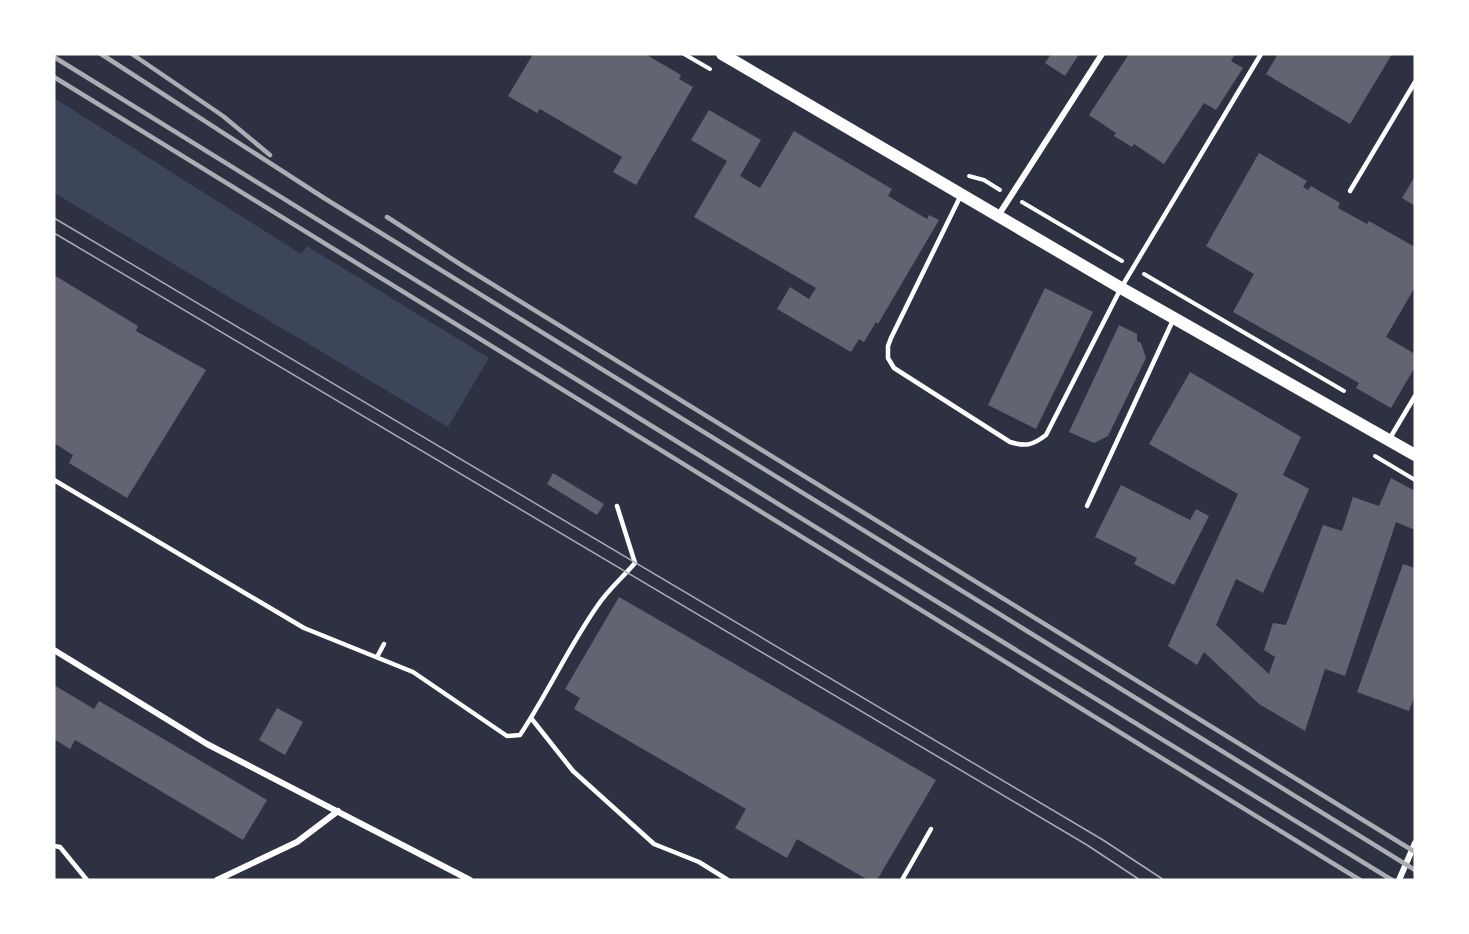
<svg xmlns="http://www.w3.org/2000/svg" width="1469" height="934" viewBox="0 0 1469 934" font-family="'Archivo Narrow',sans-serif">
  <rect width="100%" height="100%" fill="#2d3142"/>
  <path fill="#3c4559" d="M54,98l247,156 6,-8 182,112 -41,69 -394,-234z"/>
  <g fill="#626471">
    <path d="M533,54h112l36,21 -2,4 14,8 -57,98 -23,-13 9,-15 -82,-48 -3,4 -29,-17z"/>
    <path d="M1051,54h28l-14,22 -20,-13z"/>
    <path d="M1129,54h106l-4,7 12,7 -27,42 -12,-7 -40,61 -30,-20 -2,3 -18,-11 2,-3 -27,-18z"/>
    <path d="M1278,54h114l-42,70 -84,-50z"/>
    <path d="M709,110l52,30 -21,36 20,12 34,-57 98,58 -4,7 39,23 2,-4 10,5 -61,104 -2,-2 -12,20 -5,-3 -8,13 -74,-43 13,-22 19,12 7,-11 -122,-71 33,-56 -36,-21z"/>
    <path d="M1259,153l48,28 -4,6 5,3 3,-4 29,17 -2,5 29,16 2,-3 46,26v40l-29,50 29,17v13l-24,41 -35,-20 3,-5 -126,-71 21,-38 -48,-28z"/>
    <path d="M1415,176v30l-13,-8z"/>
    <path d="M54,275l84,51 -2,5 70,39 -79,128 -58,-35 4,-8 -19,-12z"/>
    <path d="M1045,288l48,24 -57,117 -48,-24z"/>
    <path d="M1119,325l18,9v7l4,2 5,15 -38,78 -14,7 -25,-11z"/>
    <path d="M1190,372l111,65 -18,38 26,14 -46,104 -27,-14 -20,46 53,49 6,-17 -11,-7 9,-27 13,2 37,-100 19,6 11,-34 26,9 12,-28 24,13v39l-19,-8 -51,154 -20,-7 -20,62 -46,-27 -55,-52 -7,13 -29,-19 70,-152 -89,-50z"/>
    <path d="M553,473l51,31 -7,11 -50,-31z"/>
    <path d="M1121,485l69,35 6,-11 13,7 -35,69 -40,-21 3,-6 -42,-21z"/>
    <path d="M1403,564l12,4v127l-6,16 -52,-19z"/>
    <path d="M619,597l317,183 -59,100h-9l-71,-41 -10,19 -52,-30 11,-19 -172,-100 6,-11 -15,-9z"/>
    <path d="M54,685l40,24 5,-8 168,99 -24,40 -168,-100 -5,9 -16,-10z"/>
    <path d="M277,708l26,14 -18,33 -26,-15z"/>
  </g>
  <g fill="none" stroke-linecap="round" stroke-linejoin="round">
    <g stroke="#fff" stroke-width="4">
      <path d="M684,54l26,15"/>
      <path d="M969,176l15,4 16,10"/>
      <path d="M1022,202l100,59"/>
      <path d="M1144,274l200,117"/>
      <path d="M1375,456l40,24"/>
    </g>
    <g stroke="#fff" stroke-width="4.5">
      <path d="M1350,191l65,-109"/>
      <path d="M961,195l-70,143 -3,8v12l6,10 116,74c16,5 23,3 36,-7l75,-147 140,-234"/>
      <path d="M1390,438l25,-42"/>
      <path d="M54,480l250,148 109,44 94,64 13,-1c28,-42 49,-89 78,-130 10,-15 25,-28 37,-42l-18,-57"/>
      <path d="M1087,506l87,-188"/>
      <path d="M377,657l7,-13"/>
      <path d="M531,718l42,53 81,73 45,18 29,18"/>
      <path d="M54,846l6,1 27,33"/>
      <path d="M902,880l29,-51"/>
    </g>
    <g stroke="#fff" stroke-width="6">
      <path d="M998,216l104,-162"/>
      <path d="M54,650l153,94 263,136"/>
      <path d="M217,880l80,-38 41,-31"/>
      <path d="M1399,880l16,-37"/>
    </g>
    <path stroke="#fff" stroke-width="12" d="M722,54l399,234 294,167"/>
    <g stroke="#abadb3" stroke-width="1.5">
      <path d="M54,218l1049,622 61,40"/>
      <path d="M54,233l1033,612 53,35"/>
    </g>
    <g stroke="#abadb3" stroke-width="4.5">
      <path d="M101,54l223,144 1091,672"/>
      <path d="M132,54l91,62 47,39"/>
      <path d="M54,57l823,508 515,315"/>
      <path d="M54,77l1306,803"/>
      <path d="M387,217l79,51 949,584"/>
    </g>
  </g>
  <rect width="1469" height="934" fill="none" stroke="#ffffff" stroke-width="111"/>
</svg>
